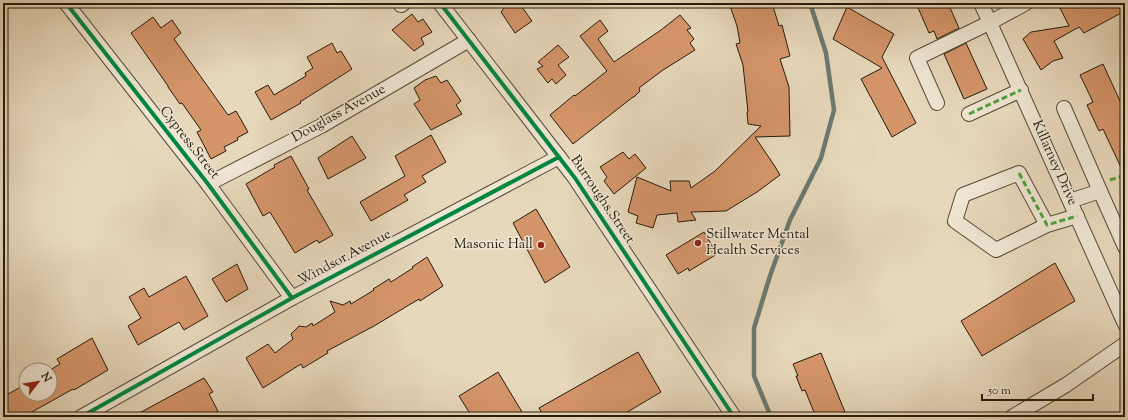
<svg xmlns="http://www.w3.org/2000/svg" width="1128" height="420" viewBox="0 0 1128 420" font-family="'Sorts Mill Goudy',serif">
  <rect width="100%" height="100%" fill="#e7d8bb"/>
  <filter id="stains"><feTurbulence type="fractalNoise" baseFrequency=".005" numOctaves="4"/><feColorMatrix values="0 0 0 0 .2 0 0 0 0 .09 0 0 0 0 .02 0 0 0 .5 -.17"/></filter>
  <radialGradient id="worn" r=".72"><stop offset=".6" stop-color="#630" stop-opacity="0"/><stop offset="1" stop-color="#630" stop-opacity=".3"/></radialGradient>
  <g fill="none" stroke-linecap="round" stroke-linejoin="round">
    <path stroke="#6a7a72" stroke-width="4.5" d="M771,417l-17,-41v-48l16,-52 20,-56 31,-62 13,-48 -8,-57 -16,-50"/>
  </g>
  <g fill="#d5956b" stroke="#261b0b">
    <path d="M508,3h11l13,18 -17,12 -14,-21z"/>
    <path d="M729,3h43l7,23 3,-1 8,31 -10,3 9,28 1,49 -35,1 19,28 6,10 -23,17 -31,19 -35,1 5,8 -18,2 -1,-9 -20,2 -4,13 -17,-5 2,-7 -10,-4 9,-35 34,14 -1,-10h19l2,7 24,-17 46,-45 -13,-2 -1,-12h1l-5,-47 -7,-21 4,-1 -3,-17z"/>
    <path d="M916,3h32l11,25 -22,11 -3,-8 -5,2z"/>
    <path d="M1069,3h56v8l-41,22 -5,-6 -25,14 9,17 -10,3 -12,9 -18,-31 8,-7 38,-6 -9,-18z"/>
    <path d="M847,7l47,27 -12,23 34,66 -24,14 -31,-58 21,-11 -49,-29z"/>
    <path d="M412,14l6,8 5,-3 9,13 -11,6 3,6 -10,7 -22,-21z"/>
    <path d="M680,15l11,13 -4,2 7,9 -4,4 5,7 -32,20 -24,18 1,3 -6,6h-1l-60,47 -23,-29 24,-20 1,1 32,-25 -27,-35 20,-16 8,11 -10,8 16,23 47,-32z"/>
    <path d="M153,17l8,11 11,-8 9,13 -7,6 54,76 8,-4 12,21 -11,6 1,2 -14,7 2,4 -15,8 -14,-27 4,-2 -19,-27 -2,1 -12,-17v-1l-37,-53z"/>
    <path d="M332,43l5,10 4,-2 11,18 -52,33 1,1 -30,17 -16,-28 13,-7 6,10 32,-19 -1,-3 8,-5 -6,-11z"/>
    <path d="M966,43l21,46 -23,10 -20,-45z"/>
    <path d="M558,45l11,12 -11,8 8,10 -10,9 -4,-5 -4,4 -11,-14 6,-3 -5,-4z"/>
    <path d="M1103,64l22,48v64l-22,-47 -4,2 -12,-26 6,-3 -13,-27z"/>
    <path d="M436,76l5,7 6,-3 14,21 -5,4 6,9 -31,16 -17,-26 6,-4 -6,-12 11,-8z"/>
    <path d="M431,135l15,27 -24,14 4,6 -22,13 4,5 -37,21 -11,-19 45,-26 -10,-20z"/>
    <path d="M352,136l14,22 -38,21 -10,-21z"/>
    <path d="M623,152l6,7 6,-5 11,14 -32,26 -10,-13 3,-4 -7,-10z"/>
    <path d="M291,156l18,33 -2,1 26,45 -14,8 -2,-3 -22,13 -25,-41 -7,4 -17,-32 29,-17 -1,-2z"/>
    <path d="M536,209l34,58 -25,16 -32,-60z"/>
    <path d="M704,232l13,22 -28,17 -1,-3 -10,6 -12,-19z"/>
    <path d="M427,257l16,29 -23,15 -1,-2 -45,27 -47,25 1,2 -25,15 -2,-4 -38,24 -17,-30 22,-14 7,9 18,-14 -2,-5 8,-8 7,1 6,-4 1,3 22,-14 -5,-11 13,4 7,-4 1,3 23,-14 -1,-1 16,-10 2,3 22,-14 -1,-1z"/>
    <path d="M1055,263l20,38 -93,55 -21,-35z"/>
    <path d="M237,264l11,25 -22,13 -14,-23z"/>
    <path d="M186,276l22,40 -24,14 -5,-8 -41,23 -10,-19 13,-8 -12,-21 15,-9 5,9z"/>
    <path d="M92,338l16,32 -34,20 -1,-1 -50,28h-20v-20l23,-13v10h24v-24l10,-6 -3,-5z"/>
    <path d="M638,352l23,40 -42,25h-75l-5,-9z"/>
    <path d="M821,353l26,64h-31l-11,-27 -3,1 -6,-15h2l-5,-12z"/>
    <path d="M498,372l24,40 -7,5h-43l-13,-21z"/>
    <path d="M204,378l9,14 -4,2 9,17 -10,6h-76z"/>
  </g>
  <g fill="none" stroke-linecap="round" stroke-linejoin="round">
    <g stroke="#564a37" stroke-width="16">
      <g id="minor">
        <path d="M66,3l142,181 84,114"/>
        <path d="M440,3l135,175 159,239"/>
        <path d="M981,3l144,321"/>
        <path d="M401,5l3,-2"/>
        <path d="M937,103l-20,-45 74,-36 35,-19"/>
        <path d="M1064,108l36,83 -30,10"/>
        <path d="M969,114l52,-24"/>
        <path d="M208,184l113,-58 148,-86"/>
        <path d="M1100,191l25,56"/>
        <path d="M1047,225l-51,25 -41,-29 8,-26 56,-22 28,52 30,-9"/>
        <path d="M81,417l211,-119 267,-141"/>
        <path d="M1012,417l54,-32 59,-41"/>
      </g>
    </g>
    <use href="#minor" stroke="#efe6d3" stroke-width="14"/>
    <g stroke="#50a13e" stroke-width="3" stroke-dasharray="6 3" stroke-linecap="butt">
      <path d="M401,5l3,-2"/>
      <path d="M969,114l52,-24"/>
      <path d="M1019,173l28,52 30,-9"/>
      <path d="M1110,180l15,-5"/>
    </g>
    <g stroke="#efe6d3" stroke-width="6">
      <g id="cycleway">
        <path d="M66,3l142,181 84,114"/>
        <path d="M440,3l135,175 159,239"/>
        <path d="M81,417l211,-119 267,-141"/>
      </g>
    </g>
    <use href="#cycleway" stroke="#00873e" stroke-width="4"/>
  </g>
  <g fill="#8f2418" stroke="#efe6d3" stroke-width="1.5">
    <circle cx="698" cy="243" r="4"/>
    <circle cx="541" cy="245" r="4"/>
  </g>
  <g text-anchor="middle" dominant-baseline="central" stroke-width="3" stroke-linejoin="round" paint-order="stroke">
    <g font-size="14" fill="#261b0b" stroke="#efe6d3">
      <text transform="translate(339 114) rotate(-29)">Douglass Avenue</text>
      <text transform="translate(189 143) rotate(52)">Cypress Street</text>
      <text transform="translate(1054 163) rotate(66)">Killarney Drive</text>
      <text transform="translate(602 200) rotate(56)">Burroughs Street</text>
      <text transform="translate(345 258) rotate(-28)">Windsor Avenue</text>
    </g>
    <g font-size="14" fill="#261b0b" stroke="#efe6d3" text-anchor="start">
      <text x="706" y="235">Stillwater Mental<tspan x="706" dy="16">Health Services</tspan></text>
      <text x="533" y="245" text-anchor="end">Masonic Hall</text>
    </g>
  </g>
  <rect width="1128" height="420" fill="none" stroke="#e7d8bb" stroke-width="16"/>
  <rect x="4" y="4" width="1120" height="412" fill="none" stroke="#261b0b" stroke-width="2"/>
  <rect x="8" y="8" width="1112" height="404" fill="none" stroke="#261b0b"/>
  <g transform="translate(38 382) rotate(59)"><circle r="19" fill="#efe6d3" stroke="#9f9583"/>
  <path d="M0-3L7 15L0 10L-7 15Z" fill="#8f2418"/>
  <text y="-6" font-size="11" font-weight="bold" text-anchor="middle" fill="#261b0b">N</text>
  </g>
  <path d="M982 394v6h111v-6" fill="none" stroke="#261b0b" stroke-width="2"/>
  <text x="988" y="394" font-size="12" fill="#261b0b" stroke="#efe6d3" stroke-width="3" paint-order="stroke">50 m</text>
  <rect width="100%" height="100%" filter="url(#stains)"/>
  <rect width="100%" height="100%" fill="url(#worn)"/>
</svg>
